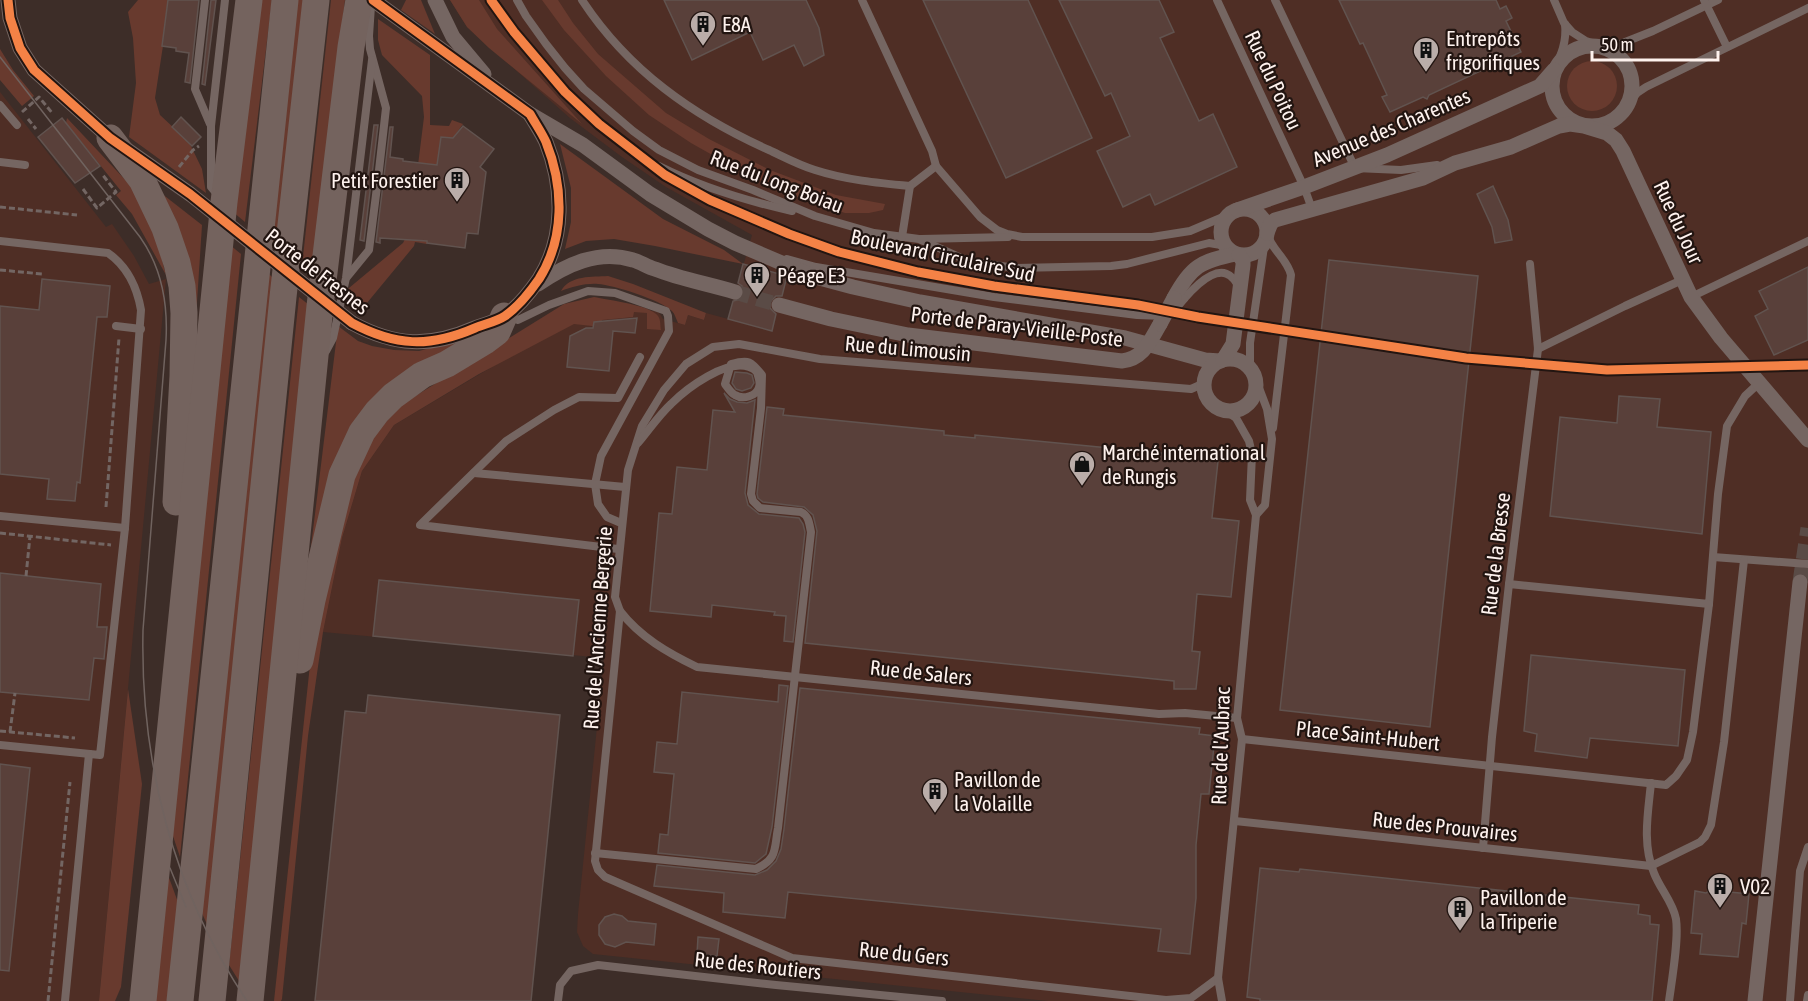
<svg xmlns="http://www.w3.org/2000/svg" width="1808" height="1001" viewBox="0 0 1808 1001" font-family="'Asap Condensed',sans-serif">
  <rect width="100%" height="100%" fill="#3d2d28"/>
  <g fill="#4f2e25">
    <path d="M450,0h1358v1001h-760l-455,-47 -10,-8 -6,-14 1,-18 26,-256 -281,-26 19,-94 20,-67 32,-46 196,-116 68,2 5,8 22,6 3,-10 16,5 2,-7 22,6 24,-84 -86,-48 -44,-30 -52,-39 -103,-91z"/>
    <path d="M0,92l106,135 6,-3 22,32 15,28 17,-5 -67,722h-99z"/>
  </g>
  <g fill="#683a2e">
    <path d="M138,0h32l-15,98 5,17 29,27 13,27 4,24 -77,-56 7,-54 -3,-45 -5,-26z"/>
    <path d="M261,0h11l-27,222 -12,-10z"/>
    <path d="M297,0h10l-28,250 -10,-8z"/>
    <path d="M331,0h14l-33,274 -10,-8z"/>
    <path d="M406,0h15l14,34 -34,-24z"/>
    <path d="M450,0h29l18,29 85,95 -93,-76 -22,-21z"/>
    <path d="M542,0h16l15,23 25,31 68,59 43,26 61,31 66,25 49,9 -2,6 -14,3h-24l-54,-18 -52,-25 -48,-27 -42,-28 -43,-39 -42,-46z"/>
    <path d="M378,19l52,36v70l19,1 3,-6 11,4 -10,14 -12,-1 -14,107 -12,-2 -1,4 -52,63 -19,-12 6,-9 54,-45 7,-14 14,-112 -2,-21 -40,-41 -4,-15z"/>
    <path d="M0,49l13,21 21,26 -12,10 -22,-26z"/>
    <circle cx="1592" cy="86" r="25"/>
    <path d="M67,118l80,85 19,72 -34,-61 -16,-19 5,-4 -55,-68z"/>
    <path d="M560,144l103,75 61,31 19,14 -88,-18 -41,-7 -28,2 -21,8 6,-27v-34z"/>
    <path d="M152,186l50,39 -9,139z"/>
    <path d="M230,245l11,9 -61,603 -9,-27z"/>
    <path d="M265,270l10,10 -65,651 -9,-20z"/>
    <path d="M608,276l25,8 73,29 -2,7 -16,-5 -3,10 -7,-2c-2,-4 -3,-9 -6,-12 -11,-11 -59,-26 -74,-27 -12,-1 -26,3 -37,7 9,-16 31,-14 47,-15z"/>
    <path d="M299,297l10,8 -70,676 -10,-16z"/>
    <path d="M594,297c14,3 57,8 64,19 3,4 2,10 3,14l-14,-1v-16l-13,-1 -1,5 -31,3 -1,7 -27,-3 -95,50 -85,51 -32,46 -20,67 -19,94 -15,104 -26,263 -1,2h-7l38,-355 44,-180 20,-34 28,-29 160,-99z"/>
    <path d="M338,326l20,15 14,5 22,4 25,1 40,-11 2,5 -87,59 -66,167z"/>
    <path d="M128,689l14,95 -21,203 -6,14h-16z"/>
    <path d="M168,875l11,30 -10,96h-15z"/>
  </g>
  <g fill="#59403a" stroke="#61534f" stroke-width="1.5">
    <path d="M168,0h31l-9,83 -5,-1 4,-29 -13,-2v-3l-14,-2z"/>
    <path d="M211,0h5l-11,85 -3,-1z"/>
    <path d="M664,0h142l13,28 5,27 -20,11 -10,-21 -31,15 -13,-28 -58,28z"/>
    <path d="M923,0h105l64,138 -86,40z"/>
    <path d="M1059,0h100l15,32 -14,6 39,83 14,-7 24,53 -82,38 -5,-11 -27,13 -26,-56 33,-15 -19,-43 -6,3z"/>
    <path d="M1339,0h157l4,9 6,-3 6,12 -6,3 15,31 -92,43 -2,4 -4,-2 -33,15 -8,-15 5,-2 -24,-52 -3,1z"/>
    <path d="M181,117l20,20 -9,9 -20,-19z"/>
    <path d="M62,118l38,48 -25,17 -37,-46z"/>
    <path d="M374,125h4l-14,116 -4,-1z"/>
    <path d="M463,126l31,23 -14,18 6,5 -8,62 -11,-1 -2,15 -38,-5v-2l-47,-3v5l-4,-1 14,-115h3l-3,30 13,2v2l34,4 4,-28 12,1z"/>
    <path d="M1493,186l15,34 4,20 -17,3 -3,-16 -15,-33z"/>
    <path d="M1329,260l149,16 -48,451 -150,-17z"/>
    <path d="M743,264l44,12 -5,20h-6l-6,6v6l6,6 -4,17 -44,-12 5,-18 8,-2 3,-5 -2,-8 -4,-3z"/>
    <path d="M1808,267v73l-34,15 -19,-39 13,-7 -9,-18z"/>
    <path d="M42,279l68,7 -3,31h-10l-17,166 -3,-1 -2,19 -28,-2 2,-20 -49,-5v-168l39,4z"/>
    <path d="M637,318l-2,15 -22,-2 -4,40 -42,-4 3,-31 16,-8h7l1,-6z"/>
    <path d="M735,372l12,1 5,2 2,8 -3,5 -9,3 -6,-2 -4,-6z"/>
    <path d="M724,393l6,6 7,3 10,1 8,-3 -10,93 3,12 11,9 40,4 4,6 2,8 -12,110 -9,-1 2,-25 -12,-1 1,-3 -63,-7 -1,12 -61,-6 9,-98 13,1 5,-47 30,3 6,-60 22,2z"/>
    <path d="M1619,396l41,3 -3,28 54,5 -9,102 -152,-18 10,-99 57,6z"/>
    <path d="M767,407l17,2 -1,6 161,16v4l31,3v-3l238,23v3h5l-6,57 27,3 -8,76 -34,-3 -5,57 8,1 -4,37h-22v-8l-369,-38 12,-112 -4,-16 -9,-8 -41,-5 -5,-4 -1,-4z"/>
    <path d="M0,573l101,11 -4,43h10l-3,32 -10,-1 -5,42 -89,-8z"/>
    <path d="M379,580l200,20 -6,56 -200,-20z"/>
    <path d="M1531,655l154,15 -7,76 -88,-8 -3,20 -52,-7 2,-17 -13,-3z"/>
    <path d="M779,685l9,1 -16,141 -6,27 -11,9 -97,-10 2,-19 8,1 6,-61 -20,-2 3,-30 20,2 5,-52 96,10z"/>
    <path d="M800,688l400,40 -1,6 16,2 -6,58h-8l-5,51v53l-6,56 -32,-3 3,-22 -373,-37 -3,26 -62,-6 1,-19 -70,-7 3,-21 98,10 12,-5 9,-9 5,-12 3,-20z"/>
    <path d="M368,695l192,20 -29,286h-216l30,-290 21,2z"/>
    <path d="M0,764l30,4 -21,203 -9,-1z"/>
    <path d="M1260,868l39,4 1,-3 339,36 -1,9 12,2v8l9,1 -7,76h-392v-2l-13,-2z"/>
    <path d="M1710,890l39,4 -3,30 -4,-1 -4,34 -38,-3 2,-20 -11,-1 4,-42 11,2z"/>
    <path d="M614,914l8,2 6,5 28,3 -2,21 -28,-3 -11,5 -10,-3 -6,-9v-10l6,-8z"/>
    <path d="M698,937l21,2 -2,17 -20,-2z"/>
  </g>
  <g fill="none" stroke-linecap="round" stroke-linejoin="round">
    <g stroke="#5a4b46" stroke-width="15" stroke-dasharray="15 8" stroke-linecap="butt">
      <path d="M735,292l44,13"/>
      <path d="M1800,582l8,-54"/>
    </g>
    <g stroke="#736663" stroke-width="3" stroke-dasharray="6 3" stroke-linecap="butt">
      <path d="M22,112l17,-15 14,17"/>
      <path d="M28,119l8,10"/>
      <path d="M179,167l14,-17 6,-4"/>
      <path d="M83,189l14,19 19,-16 -14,-18"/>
      <path d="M0,207l77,8"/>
      <path d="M0,270l42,4"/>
      <path d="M106,507l13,-169"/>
      <path d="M0,533l111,12"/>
      <path d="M26,576l4,-40"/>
      <path d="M0,731l75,7"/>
      <path d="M10,732l5,-39"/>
      <path d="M48,1001l22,-219"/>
    </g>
    <g stroke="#756662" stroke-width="8">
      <path d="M205,0l-10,89 15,35"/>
      <path d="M491,0c16,28 40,54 62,78 32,37 72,70 113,97 27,18 56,30 86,43 79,34 159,55 244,69 46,7 93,11 139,17 30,5 60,12 90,16"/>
      <path d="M517,0l9,16 20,28 19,24 19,21 49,42 26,19 39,20 55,20 62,26 59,17 45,6 49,22 47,7 96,-2 16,-2 82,-21 12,2 9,5"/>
      <path d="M582,0c46,70 111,116 187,150 15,7 30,15 46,20 31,10 63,13 95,16l26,-20"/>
      <path d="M862,0l70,151 4,15 44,51 17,13 10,4 15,3h130l38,-6 40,-17"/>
      <path d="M1217,0l87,187 8,22"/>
      <path d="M1275,0l80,168 46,2 36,-5"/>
      <path d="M1554,0l10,23 8,9 14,9 12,4 17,1 38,-15 65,-31"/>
      <path d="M1704,0l23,47"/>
      <path d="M1554,70c7,-15 13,-28 11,-46"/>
      <path d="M1629,103l8,-10 9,-6 162,-79"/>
      <path d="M0,105l17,20"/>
      <path d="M0,162l25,3"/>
      <path d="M659,166c42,21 88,35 133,45"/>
      <path d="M217,194l-6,-7v-61l14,-126"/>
      <path d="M1267,233c4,17 20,25 24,42l-18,153"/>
      <path d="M902,237l8,-51"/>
      <path d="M921,239l87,-2"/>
      <path d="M0,241l108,12c20,14 29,34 33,57l-16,218 -25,227 -100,-10"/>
      <path d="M787,259l29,8 178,30 143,18 27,1"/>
      <path d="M347,277l22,-27 9,-71 8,-71 -16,-59 -1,-13 2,-30"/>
      <path d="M1691,297l117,-56"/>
      <path d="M1184,299c13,-15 41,-44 55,-11"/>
      <path d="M509,317l9,3 31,-15 39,-14 27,2 51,18 2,5 1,15 -68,125 -6,28 3,20 9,13 14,6"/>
      <path d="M116,326l25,3"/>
      <path d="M1538,349l87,-43 57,-26"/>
      <path d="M326,351l7,-13 13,-60 26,-218"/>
      <path d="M1799,366l9,-1"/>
      <path d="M1253,372l-3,-7v-22l15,-103"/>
      <path d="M1204,379l-4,6 -9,4 -371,-30 -81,-15 -26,3 -27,17 -22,26 -22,36 -14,44 -13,127 5,14 -25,250 3,9 7,7 187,81 374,42 25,-2 27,-20"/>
      <path d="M1226,411l10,7 13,23 3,13 -2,46 6,15 9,-10 7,-66 -5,-30 -11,-29"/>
      <path d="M474,473l151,14"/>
      <path d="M0,516l125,12"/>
      <path d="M618,549l-198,-24 86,-84 48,-31 25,-13 39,1 22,-41"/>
      <path d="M1713,557l95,7"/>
      <path d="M1509,584l200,20 9,-110 9,-68 18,-30 14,-13"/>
      <path d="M620,611c20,26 48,42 77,56l462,47 26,-1 52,5"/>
      <path d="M1242,739l424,46 10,-9 11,-16 6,-28 16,-128"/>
      <path d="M1651,783c-3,30 -9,61 3,90 6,16 19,29 22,46 3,20 -4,60 -7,82"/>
      <path d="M1235,821l416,45 49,-24 5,-5 6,-12 13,-83 20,-182"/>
      <path d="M1483,848l9,-111 17,-153 29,-235 -8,-85"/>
      <path d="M595,853l161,16c22,-10 18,-20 22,-41l33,-296c-2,-9 -2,-16 -10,-20l-41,-4 -7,-7 -2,-7 10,-86 1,-33c-11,-14 -13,-16 -31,-11l-6,20c3,4 6,9 10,11 8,5 22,1 24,-8 2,-5 -1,-10 -2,-15 -2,-2 -5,-4 -8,-5 -23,-8 -62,21 -78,37 -12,11 -22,26 -33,39"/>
      <path d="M65,1001l24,-247"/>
      <path d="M558,1001l2,-16 11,-14 27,-6 178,20 166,16"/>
      <path d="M1222,1001l-4,-23 24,-239 -5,-21 19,-203"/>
      <path d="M1790,1001l10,-130 8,-24"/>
      <path d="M1807,1001l1,-6"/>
    </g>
    <g stroke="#756662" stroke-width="15">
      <path d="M8,0l2,18 10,30 14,22 76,68 80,56"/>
      <path d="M435,0l18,37 31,37"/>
      <circle cx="1592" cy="86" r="40"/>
      <path d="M530,114l53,31 67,49 58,35 27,14 77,33 41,11 67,15 205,36 80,22 15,1"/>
      <circle cx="1244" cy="232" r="23"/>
      <path d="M1237,210l67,-23 83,-32 153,-69 14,-16"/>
      <path d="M1267,233l4,-10 4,-3 148,-42 32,-15 56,-16 48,-21 11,-2 14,2 23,7 9,7 7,11 68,146 30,41 87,102"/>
      <path d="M538,284c28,-19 60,-35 95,-24 8,2 14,7 22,9 25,10 54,15 80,23"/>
      <path d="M1174,298c17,-32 27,-37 62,-44"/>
      <path d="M779,305l52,14 77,16 214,26c21,-2 28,-20 38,-37"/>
      <path d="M352,323c43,23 77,25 123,5 9,-4 21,-6 30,-12 13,-9 25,-24 34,-37 26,-41 25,-92 7,-137 -4,-9 -11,-19 -16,-28l-157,-114"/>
      <circle cx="1230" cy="385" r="26"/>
      <path d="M1223,360l10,-16 10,-79v-4l-4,-6"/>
      <path d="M1755,1001l45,-419"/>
    </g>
    <g stroke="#74635e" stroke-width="27">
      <path d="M110,138l32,42 23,48 12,35 5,23 2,27 -1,63 -7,126"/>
      <path d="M300,660l12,-60 30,-125 20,-43 15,-20 16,-16 29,-21 25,-11 38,-23 12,-9 7,-16"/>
      <path d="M143,1001l81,-799 25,-202"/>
      <path d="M180,1001l105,-1001"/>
      <path d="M212,1001l71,-704 33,-297"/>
      <path d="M250,1001l70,-695 31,-259 8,-47"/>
    </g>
    <g stroke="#70635f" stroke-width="1.5">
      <path d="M0,57l140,180c22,31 28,66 26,103l-23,290c-3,132 30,261 104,371"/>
      <path d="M170,868l16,39"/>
    </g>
    <path stroke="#756662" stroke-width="8" d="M1174,311l10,-12"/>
    <g stroke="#756662" stroke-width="15">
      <path d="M190,194l162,129"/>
      <path d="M1160,324l14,-26"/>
    </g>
    <g stroke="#221511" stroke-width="13">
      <g id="cycleway">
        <path d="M8,0l2,18 10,30 14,22 76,68 80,56 162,129c43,23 77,25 123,5 9,-4 21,-6 30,-12 13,-9 25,-24 34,-37 26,-41 25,-92 7,-137 -4,-9 -11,-19 -16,-28l-157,-114"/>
        <path d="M491,0l23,32 51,60 34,32 66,51 45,25 79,34 50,18 79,20 76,14 144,19 60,12 268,41 141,12 201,-5"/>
      </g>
    </g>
    <use href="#cycleway" stroke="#f48246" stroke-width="9"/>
  </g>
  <defs>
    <g id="building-pin" transform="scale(1.35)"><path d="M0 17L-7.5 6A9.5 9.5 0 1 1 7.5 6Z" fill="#baada9" stroke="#221511"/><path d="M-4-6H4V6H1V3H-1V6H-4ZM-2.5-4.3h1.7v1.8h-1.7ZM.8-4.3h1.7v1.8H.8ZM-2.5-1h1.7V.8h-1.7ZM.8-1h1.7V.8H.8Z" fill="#111"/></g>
    <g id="shop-pin" transform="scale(1.35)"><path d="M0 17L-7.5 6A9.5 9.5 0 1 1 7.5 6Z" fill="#baada9" stroke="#221511"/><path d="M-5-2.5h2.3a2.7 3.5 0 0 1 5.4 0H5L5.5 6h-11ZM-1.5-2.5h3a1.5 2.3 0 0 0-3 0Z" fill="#111"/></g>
  </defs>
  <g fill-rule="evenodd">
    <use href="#building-pin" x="703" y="24"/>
    <use href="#building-pin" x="1426" y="50"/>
    <use href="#building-pin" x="457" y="180"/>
    <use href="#building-pin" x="757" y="275"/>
    <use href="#shop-pin" x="1082" y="464"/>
    <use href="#building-pin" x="935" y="791"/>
    <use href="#building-pin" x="1720" y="886"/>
    <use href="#building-pin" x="1460" y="909"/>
  </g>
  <g text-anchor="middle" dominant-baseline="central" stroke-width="4.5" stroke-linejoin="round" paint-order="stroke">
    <g font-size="21" fill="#fef2ee" stroke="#221511" text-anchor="start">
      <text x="722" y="24">E8A</text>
      <text x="1446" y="38">Entrepôts<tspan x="1446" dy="24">frigorifiques</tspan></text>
      <text x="438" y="180" text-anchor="end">Petit Forestier</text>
      <text x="777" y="275">Péage E3</text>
      <text x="1102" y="452">Marché international<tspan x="1102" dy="24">de Rungis</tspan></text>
      <text x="954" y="779">Pavillon de<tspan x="954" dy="24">la Volaille</tspan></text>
      <text x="1740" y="886">V02</text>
      <text x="1480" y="897">Pavillon de<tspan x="1480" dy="24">la Triperie</tspan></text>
    </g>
    <g font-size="21" fill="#fef2ee" stroke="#221511">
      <text transform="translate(1274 80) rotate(65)">Rue du Poitou</text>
      <text transform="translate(1391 127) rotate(-23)">Avenue des Charentes</text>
      <text transform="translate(777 181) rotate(21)">Rue du Long Boiau</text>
      <text transform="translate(1679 222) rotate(65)">Rue du Jour</text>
      <text transform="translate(943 255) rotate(12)">Boulevard Circulaire Sud</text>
      <text transform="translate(318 271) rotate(38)">Porte de Fresnes</text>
      <text transform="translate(1017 326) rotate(7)">Porte de Paray-Vieille-Poste</text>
      <text transform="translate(908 348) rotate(5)">Rue du Limousin</text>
      <text transform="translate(1495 554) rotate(-83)">Rue de la Bresse</text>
      <text transform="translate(597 628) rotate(-86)">Rue de l'Ancienne Bergerie</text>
      <text transform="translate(921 672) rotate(6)">Rue de Salers</text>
      <text transform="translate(1368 735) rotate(6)">Place Saint-Hubert</text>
      <text transform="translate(1220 746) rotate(-88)">Rue de l'Aubrac</text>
      <text transform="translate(1445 826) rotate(6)">Rue des Prouvaires</text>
      <text transform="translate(904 953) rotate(6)">Rue du Gers</text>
      <text transform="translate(758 965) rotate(6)">Rue des Routiers</text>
    </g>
  </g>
  <path d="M1592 51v9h126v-9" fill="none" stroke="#fef2ee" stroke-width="3"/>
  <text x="1601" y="51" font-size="18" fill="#fef2ee" stroke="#221511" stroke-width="4.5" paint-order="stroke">50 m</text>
</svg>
